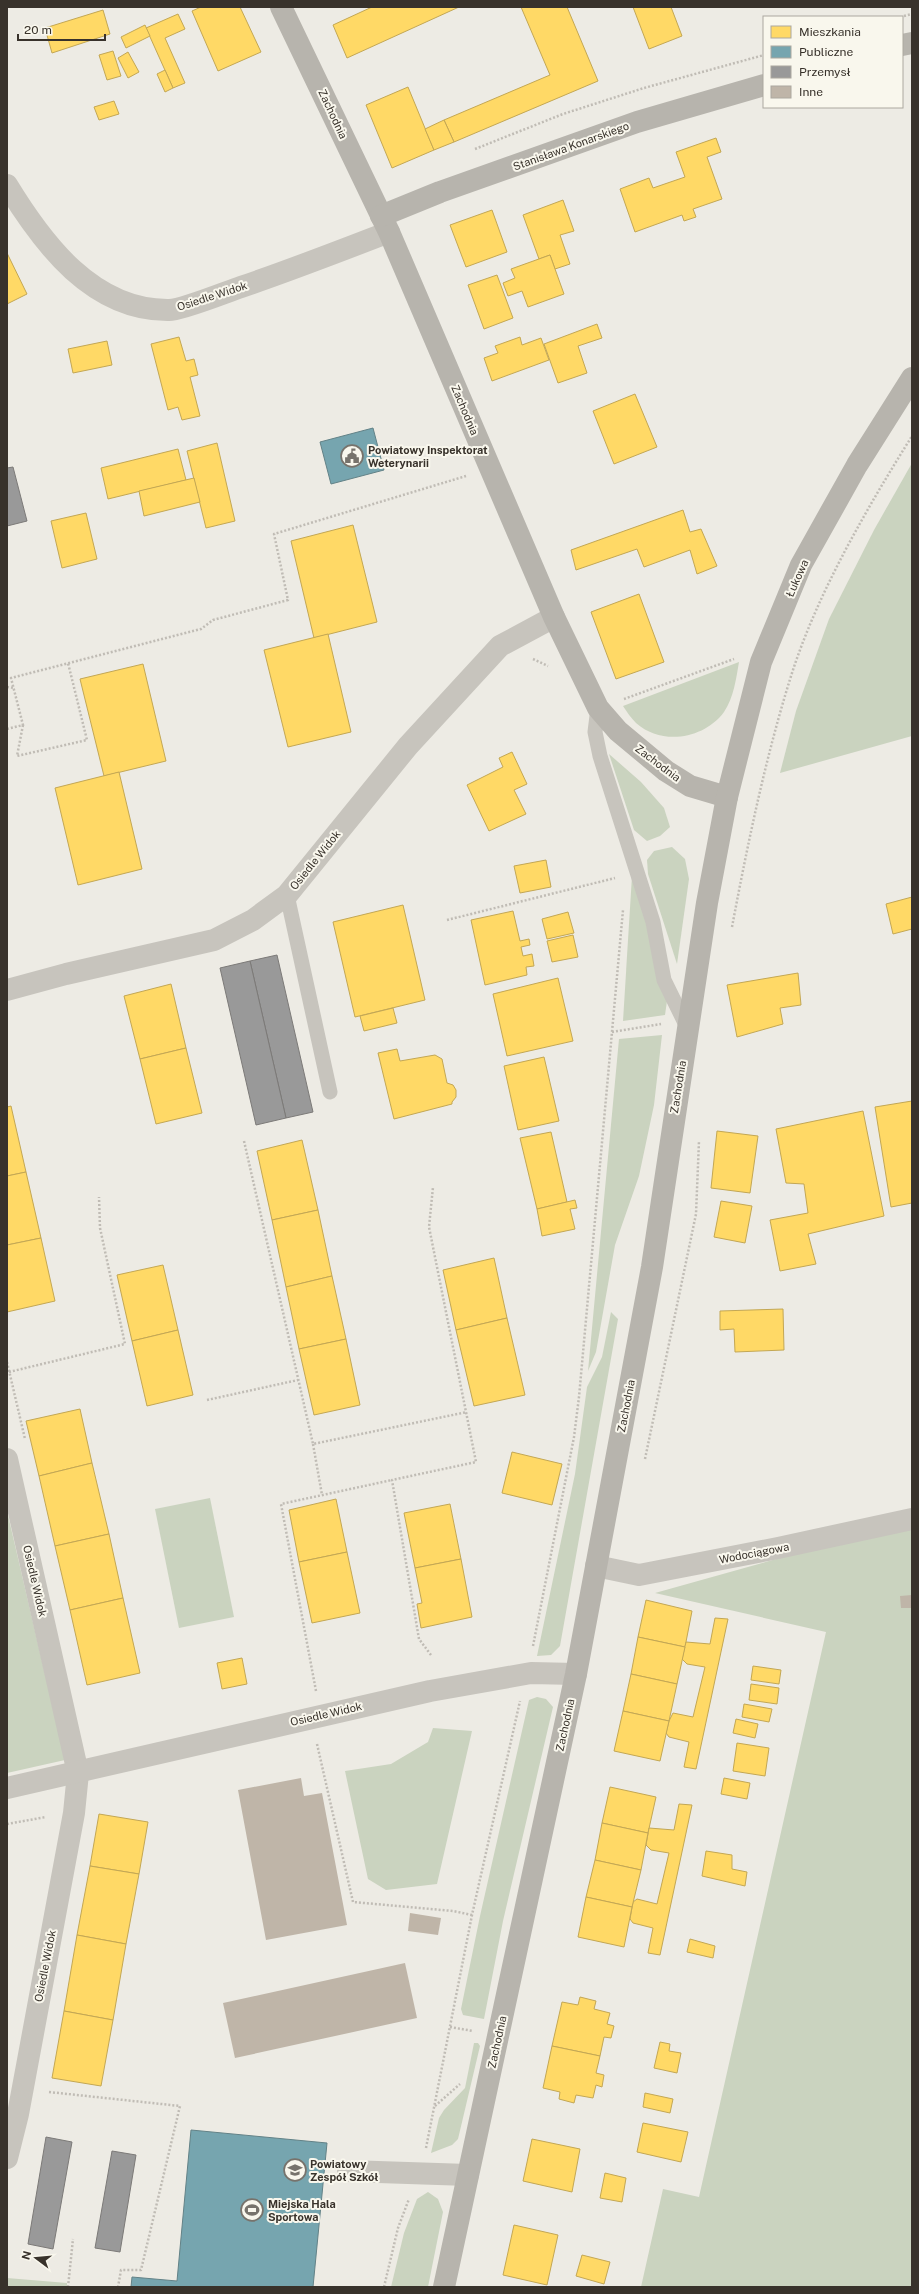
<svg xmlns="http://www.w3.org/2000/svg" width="919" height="2294" viewBox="0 0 919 2294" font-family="'Public Sans',sans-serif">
  <rect width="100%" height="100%" fill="#edebe4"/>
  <g fill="#cad3bf">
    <path d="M912,463v273l-132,37 16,-62 33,-92 45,-89z"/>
    <path d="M739,662c-3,17 -5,35 -15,50 -20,27 -62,34 -88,11 -5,-5 -9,-11 -13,-17z"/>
    <path d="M609,754l32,28 23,26 6,19 -10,9 -13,5 -13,-11z"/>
    <path d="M672,847l13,12 4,20 -12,85 -29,-90 -1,-14 7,-9z"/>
    <path d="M632,876l36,118 -3,21 -42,6z"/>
    <path d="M662,1035l-8,70 -15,71 -24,69 -19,107 -8,19 31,-332z"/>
    <path d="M611,1312l7,7 -58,327 -9,9 -14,1 38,-182 12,-87 15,-30z"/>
    <path d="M210,1498l24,119 -55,11 -24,-119z"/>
    <path d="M7,1511l58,249 -58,13z"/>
    <path d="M901,1524l11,4v759h-271l22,-98 36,8 127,-565 -171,-39z"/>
    <path d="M537,1697l9,2 7,8 -50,214 -19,98 -21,-4 -2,-6 19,-93 49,-216z"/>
    <path d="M433,1728l39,3 -35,153 -51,6 -18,-11 -23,-108 46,-7 37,-22z"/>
    <path d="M474,2043h4l2,3 -22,93 -6,6 -21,8 8,-35 5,-8 21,-22z"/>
    <path d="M428,2192l10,7 5,13 -15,75h-37l13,-54 13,-34z"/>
    <path d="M7,2278l60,5v4h-60z"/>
  </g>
  <g fill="#ffd966" stroke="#c3a754">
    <path d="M201,7h39l21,45 -43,19 -26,-60z"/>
    <path d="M372,7h87l-112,51 -14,-33z"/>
    <path d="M521,7h46l31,74 -144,61 -10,-22 106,-45z"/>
    <path d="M633,7h38l11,29 -33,13z"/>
    <path d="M103,10l7,24 -58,19 -7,-25z"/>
    <path d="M178,14l7,15 -20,9 20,45 -12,5 -27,-60z"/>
    <path d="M145,25l5,11 -24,12 -5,-11z"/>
    <path d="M113,51l8,25 -14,4 -8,-25z"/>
    <path d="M128,52l11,20 -11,6 -10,-20z"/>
    <path d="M165,70l8,18 -8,4 -8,-18z"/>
    <path d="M408,87l26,63 -42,18 -26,-63z"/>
    <path d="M114,101l5,13 -20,6 -5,-13z"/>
    <path d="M444,120l10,22 -20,8 -9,-21z"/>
    <path d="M716,138l5,14 -14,5 15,42 -29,10 3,8 -12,4 -2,-6 -47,17 -15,-43 29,-11 4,10 32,-11 -9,-25z"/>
    <path d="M563,200l11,31 -14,4 10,29 -15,5 -5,-14 -11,4 -16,-44z"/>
    <path d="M492,210l15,42 -41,15 -16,-42z"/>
    <path d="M7,253l20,41 -20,10z"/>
    <path d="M550,255l14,39 -36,13 -6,-16 -14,5 -5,-13 12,-5 -4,-9z"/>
    <path d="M497,275l16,43 -29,11 -16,-44z"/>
    <path d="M597,324l5,14 -24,8 9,27 -29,10 -14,-39z"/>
    <path d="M179,337l7,24 8,-2 4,16 -8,2 10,39 -18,4 -4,-13 -10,3 -17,-66z"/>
    <path d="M520,337l2,8 19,-7 8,22 -57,21 -8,-23 14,-5 -3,-7z"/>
    <path d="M107,341l5,24 -39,8 -5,-24z"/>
    <path d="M635,394l22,53 -43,17 -21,-53z"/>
    <path d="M217,443l18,78 -29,7 -19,-77z"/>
    <path d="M178,449l8,31 -78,19 -7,-31z"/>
    <path d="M194,478l6,24 -56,14 -5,-25z"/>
    <path d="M683,510l7,22 11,-3 16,37 -20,8 -7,-24 -46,17 -7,-18 -61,21 -5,-20z"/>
    <path d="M86,513l11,46 -35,9 -11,-47z"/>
    <path d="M353,525l24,97 -63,16 -23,-97z"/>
    <path d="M639,594l25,68 -48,17 -25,-67z"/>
    <path d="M328,634l23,98 -63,15 -24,-97z"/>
    <path d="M143,664l23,97 -62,15 -24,-97z"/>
    <path d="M512,752l15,32 -13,6 12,24 -37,17 -22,-46 36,-18 -4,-9z"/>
    <path d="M119,772l23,97 -64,16 -23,-97z"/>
    <path d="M546,860l5,27 -31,6 -6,-27z"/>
    <path d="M912,897v32l-19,5 -7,-30z"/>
    <path d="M403,905l22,95 -70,17 -22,-95z"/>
    <path d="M513,911l7,30 9,-2 1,6 -9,2 2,9 9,-2 2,12 -8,1 1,8 -42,10 -14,-65z"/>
    <path d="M568,912l6,21 -27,6 -5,-20z"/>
    <path d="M573,935l5,22 -26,5 -5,-21z"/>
    <path d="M798,973l3,32 -21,3 3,16 -46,13 -10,-52z"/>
    <path d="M558,978l15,63 -66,15 -14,-62z"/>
    <path d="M171,984l15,64 -46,11 -16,-63z"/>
    <path d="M393,1008l4,15 -33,8 -4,-15z"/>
    <path d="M186,1048l16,65 -46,11 -16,-65z"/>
    <path d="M397,1049l3,12 35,-6 7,4 5,24 6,2 3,5v7l-4,5v2l-58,15 -16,-66z"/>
    <path d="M544,1057l15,64 -41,9 -14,-64z"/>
    <path d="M912,1101v102l-21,4 -16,-100z"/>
    <path d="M11,1106l15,66 -19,4v-69z"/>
    <path d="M863,1111l21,105 -76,18 8,30 -36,7 -10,-51 38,-7 -4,-29 -18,-1 -10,-54z"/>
    <path d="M717,1131l41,5 -8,57 -39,-5z"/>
    <path d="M551,1132l16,70 -30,7 -17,-71z"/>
    <path d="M302,1140l16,70 -46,10 -15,-69z"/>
    <path d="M26,1172l15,66 -34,7v-69z"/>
    <path d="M575,1200l2,8 -7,1 5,20 -33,7 -5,-27z"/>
    <path d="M721,1201l31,5 -7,37 -31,-6z"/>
    <path d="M318,1210l14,66 -46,11 -14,-67z"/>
    <path d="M41,1238l14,63 -48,11v-67z"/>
    <path d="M494,1258l13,60 -51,12 -13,-60z"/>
    <path d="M163,1265l15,65 -46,11 -15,-66z"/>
    <path d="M332,1276l14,63 -47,10 -13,-62z"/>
    <path d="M783,1309l1,41 -49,2 -1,-23 -14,1v-19z"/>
    <path d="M507,1318l18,77 -51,11 -18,-76z"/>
    <path d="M178,1330l15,65 -46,11 -15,-65z"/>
    <path d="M346,1339l14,66 -46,10 -15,-66z"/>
    <path d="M80,1409l12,54 -53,13 -13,-55z"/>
    <path d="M512,1452l50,12 -10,41 -50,-12z"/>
    <path d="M92,1463l17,71 -54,12 -16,-70z"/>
    <path d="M336,1499l11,53 -48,10 -10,-52z"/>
    <path d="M450,1504l11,55 -46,9 -11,-55z"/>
    <path d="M109,1534l14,64 -53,12 -15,-64z"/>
    <path d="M347,1552l13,61 -48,10 -13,-61z"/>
    <path d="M461,1559l11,58 -51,11 -4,-24 5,-1 -7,-35z"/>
    <path d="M123,1598l17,75 -53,12 -17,-75z"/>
    <path d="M646,1600l46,11 -7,36 -47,-10z"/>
    <path d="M715,1618l13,1 -32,150 -12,-2 5,-25 -20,-5 -3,-4 3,-12 4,-8 20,4 12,-50 -18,-3 -5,-5 4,-17 24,2z"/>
    <path d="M638,1637l47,10 -8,37 -46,-10z"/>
    <path d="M242,1658l5,26 -25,5 -5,-26z"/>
    <path d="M753,1666l28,4 -2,14 -28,-4z"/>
    <path d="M631,1674l46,10 -8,37 -46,-10z"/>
    <path d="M751,1684l28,4 -2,16 -28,-4z"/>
    <path d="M744,1704l28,5 -3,13 -27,-5z"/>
    <path d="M623,1711l46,10 -9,40 -46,-10z"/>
    <path d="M736,1719l22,5 -3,14 -22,-5z"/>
    <path d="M737,1743l32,5 -4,28 -32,-5z"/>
    <path d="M724,1778l26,5 -3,16 -26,-5z"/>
    <path d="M610,1787l46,10 -8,36 -46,-10z"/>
    <path d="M679,1804l13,1 -32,150 -12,-2 5,-25 -20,-5 -3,-4 3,-17 4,-3 20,5 12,-51 -18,-3 -5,-5 3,-17 25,2z"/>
    <path d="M99,1814l49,8 -9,52 -49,-8z"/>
    <path d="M602,1823l46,10 -7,37 -46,-10z"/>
    <path d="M706,1851l26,4v14l15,3 -2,14 -43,-10z"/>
    <path d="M595,1860l46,10 -9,37 -46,-10z"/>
    <path d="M90,1866l49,8 -13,70 -49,-9z"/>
    <path d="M586,1897l46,10 -8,40 -46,-10z"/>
    <path d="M77,1935l49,9 -13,76 -49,-9z"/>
    <path d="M690,1939l25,7 -2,12 -26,-6z"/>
    <path d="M580,1997l16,4 -2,8 16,4 -3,11 7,2 -3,12 -7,-1 -4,19 -48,-10 10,-44 16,3z"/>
    <path d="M64,2011l49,9 -12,66 -49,-8z"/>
    <path d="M660,2042l10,2 -1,7 12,2 -4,20 -23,-5z"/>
    <path d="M552,2046l48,10 -4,17 8,2 -2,12 -6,-2 -3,13 -17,-3 -2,8 -15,-4 1,-7 -17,-4z"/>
    <path d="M645,2093l28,6 -3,14 -27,-6z"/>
    <path d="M643,2123l45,9 -7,30 -44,-10z"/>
    <path d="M532,2139l48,10 -8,43 -49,-11z"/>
    <path d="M605,2173l21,5 -4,24 -22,-4z"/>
    <path d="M514,2225l44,10 -11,50 -44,-10z"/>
    <path d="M582,2255l28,7 -6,22 -28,-8z"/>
  </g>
  <g fill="#76a5af" stroke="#638287">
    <path d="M373,428l11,42 -53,14 -11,-42z"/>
    <path d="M191,2130l136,13 -14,144h-182l1,-10 45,4z"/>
  </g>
  <g fill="#999" stroke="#7c7a78">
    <path d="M13,467l14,54 -20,5v-58z"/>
    <path d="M277,955l36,157 -27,6 -36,-157z"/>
    <path d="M250,961l36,157 -30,7 -36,-157z"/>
    <path d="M46,2137l26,5 -19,107 -25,-5z"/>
    <path d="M112,2151l24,4 -16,97 -25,-4z"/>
  </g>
  <g fill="#bfb5a8">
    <path d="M912,1595v13h-11l-1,-12z"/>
    <path d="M301,1778l3,18 18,-3 25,132 -81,15 -28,-150z"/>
    <path d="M410,1913l31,5 -3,17 -30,-4z"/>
    <path d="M405,1963l12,55 -182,40 -12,-55z"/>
  </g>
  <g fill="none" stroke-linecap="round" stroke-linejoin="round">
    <g stroke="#c0bcb5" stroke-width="2.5" stroke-dasharray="2 2" stroke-linecap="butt">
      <path d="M904,16l8,-2"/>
      <path d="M475,149l88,-35 81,-26 120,-33"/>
      <path d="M533,659l15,7"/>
      <path d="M7,687l7,1"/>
      <path d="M624,699l110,-40"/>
      <path d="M23,725l-6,31 70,-16 -19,-77"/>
      <path d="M7,729l16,-4 -12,-47 190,-49 12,-9 75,-20 -14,-66 192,-58"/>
      <path d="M447,920l168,-42"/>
      <path d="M732,927c16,-85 34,-172 60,-254 26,-81 75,-165 120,-237"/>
      <path d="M612,1032l49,-8"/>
      <path d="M244,1141l69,303 154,-32"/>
      <path d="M7,1362l18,77"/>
      <path d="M9,1372l116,-28 -25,-116 -1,-31"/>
      <path d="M207,1400l91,-20"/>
      <path d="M313,1444l9,51"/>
      <path d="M645,1459l51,-245 3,-73"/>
      <path d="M533,1646l41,-209 5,-40 44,-487"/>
      <path d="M431,1655l-12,-16 -27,-159 84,-18 -47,-235 4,-40"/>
      <path d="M316,1691l-35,-187 111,-24"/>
      <path d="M317,1744l36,158 100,9 19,4"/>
      <path d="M7,1824l39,-7"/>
      <path d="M450,2027l23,4"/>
      <path d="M49,2092l131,14 -39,164h-20l-3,17"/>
      <path d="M435,2106l25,-22"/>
      <path d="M426,2148l46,-233 48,-214"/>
      <path d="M68,2287l5,-48"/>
      <path d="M384,2287l14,-59 11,-29"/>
    </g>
    <g stroke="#c7c4bd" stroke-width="15">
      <path d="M598,708l-3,24 5,24 53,166 11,58 24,49"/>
      <path d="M287,895l43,197"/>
    </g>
    <g stroke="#c7c4bd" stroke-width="22">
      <path d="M7,185c36,59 86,126 162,125 13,0 57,-18 72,-23 50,-17 99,-36 148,-55"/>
      <path d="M7,990l59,-16 148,-34 39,-20 34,-25 121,-149 92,-100 54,-29"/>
      <path d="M7,1459l71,314 -4,40 -56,301 -11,44"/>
      <path d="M596,1566l43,9 139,-27 134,-29"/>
      <path d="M7,1788l423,-97 101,-18 45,1"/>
      <path d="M348,2171l120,4"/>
    </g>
    <g stroke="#b7b4ad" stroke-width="22">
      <path d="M281,7l108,225 165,385 44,91 20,23 48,40 24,15 37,11"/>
      <path d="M902,45l10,-2"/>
      <path d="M381,216l59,-24 197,-70 127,-37"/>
      <path d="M444,2287l132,-613 76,-407 55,-364 20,-106 34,-135 40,-97 56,-100 55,-87"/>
    </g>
  </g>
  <defs>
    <g id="civic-ring" transform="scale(1.15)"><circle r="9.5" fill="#f9f7ed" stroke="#77736c" stroke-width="1.5"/><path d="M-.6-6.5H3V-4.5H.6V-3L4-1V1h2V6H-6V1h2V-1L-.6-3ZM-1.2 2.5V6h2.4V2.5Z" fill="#77736c"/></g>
    <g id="school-ring" transform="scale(1.15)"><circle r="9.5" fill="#f9f7ed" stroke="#77736c" stroke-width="1.5"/><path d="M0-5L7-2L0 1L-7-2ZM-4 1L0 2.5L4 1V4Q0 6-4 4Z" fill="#77736c"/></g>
    <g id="stadium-ring" transform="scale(1.15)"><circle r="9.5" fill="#f9f7ed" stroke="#77736c" stroke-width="1.5"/><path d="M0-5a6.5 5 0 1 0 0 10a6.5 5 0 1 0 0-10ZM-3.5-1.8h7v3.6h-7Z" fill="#77736c"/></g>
  </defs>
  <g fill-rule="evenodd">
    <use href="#civic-ring" x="352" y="456"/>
    <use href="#school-ring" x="295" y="2170"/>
    <use href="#stadium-ring" x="252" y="2210"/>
  </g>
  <g text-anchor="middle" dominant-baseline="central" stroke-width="4" stroke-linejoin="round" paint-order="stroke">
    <g font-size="11" fill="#38322b" stroke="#f9f7ed">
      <text transform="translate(333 114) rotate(65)">Zachodnia</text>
      <text transform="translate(571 146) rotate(-20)">Stanisława Konarskiego</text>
      <text transform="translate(212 296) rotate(-18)">Osiedle Widok</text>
      <text transform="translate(465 410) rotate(67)">Zachodnia</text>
      <text transform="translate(797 578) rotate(-66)">Łukowa</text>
      <text transform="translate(658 763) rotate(37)">Zachodnia</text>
      <text transform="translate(315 860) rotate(-51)">Osiedle Widok</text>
      <text transform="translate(678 1087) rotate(-81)">Zachodnia</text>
      <text transform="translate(626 1406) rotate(-79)">Zachodnia</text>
      <text transform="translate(754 1553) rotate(-11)">Wodociągowa</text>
      <text transform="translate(35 1581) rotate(77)">Osiedle Widok</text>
      <text transform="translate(326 1714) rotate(-13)">Osiedle Widok</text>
      <text transform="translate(565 1725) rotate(-78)">Zachodnia</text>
      <text transform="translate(45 1966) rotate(-79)">Osiedle Widok</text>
      <text transform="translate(497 2042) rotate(-78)">Zachodnia</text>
    </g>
    <g font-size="11" font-weight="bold" fill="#38322b" stroke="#f9f7ed" text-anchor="start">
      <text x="368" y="450">Powiatowy Inspektorat<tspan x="368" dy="13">Weterynarii</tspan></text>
      <text x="310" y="2164">Powiatowy<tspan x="310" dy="13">Zespół Szkół</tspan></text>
      <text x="268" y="2204">Miejska Hala<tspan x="268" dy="13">Sportowa</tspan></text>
    </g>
  </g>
  <rect width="919" height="2294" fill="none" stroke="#38322b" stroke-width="16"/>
  <rect x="763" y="16" width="140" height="92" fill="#f9f7ed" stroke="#aca89f"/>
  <rect x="771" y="26" width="20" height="12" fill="#ffd966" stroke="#aca89f"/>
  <text x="799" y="36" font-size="12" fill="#38322b">Mieszkania</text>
  <rect x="771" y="46" width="20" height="12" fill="#76a5af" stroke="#aca89f"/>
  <text x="799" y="56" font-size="12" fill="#38322b">Publiczne</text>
  <rect x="771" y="66" width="20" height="12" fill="#999999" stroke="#aca89f"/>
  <text x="799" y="76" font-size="12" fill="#38322b">Przemysł</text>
  <rect x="771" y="86" width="20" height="12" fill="#bfb5a8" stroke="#aca89f"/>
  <text x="799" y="96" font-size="12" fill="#38322b">Inne</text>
  <g transform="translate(36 2258) rotate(286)" stroke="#f9f7ed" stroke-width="3" paint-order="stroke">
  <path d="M0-3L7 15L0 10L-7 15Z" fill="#38322b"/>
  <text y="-6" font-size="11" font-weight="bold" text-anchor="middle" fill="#38322b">N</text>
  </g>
  <path d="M18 34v6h87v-6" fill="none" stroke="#38322b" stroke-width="2"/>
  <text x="24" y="34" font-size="12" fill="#38322b" stroke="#f9f7ed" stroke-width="3" paint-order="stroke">20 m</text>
</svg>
